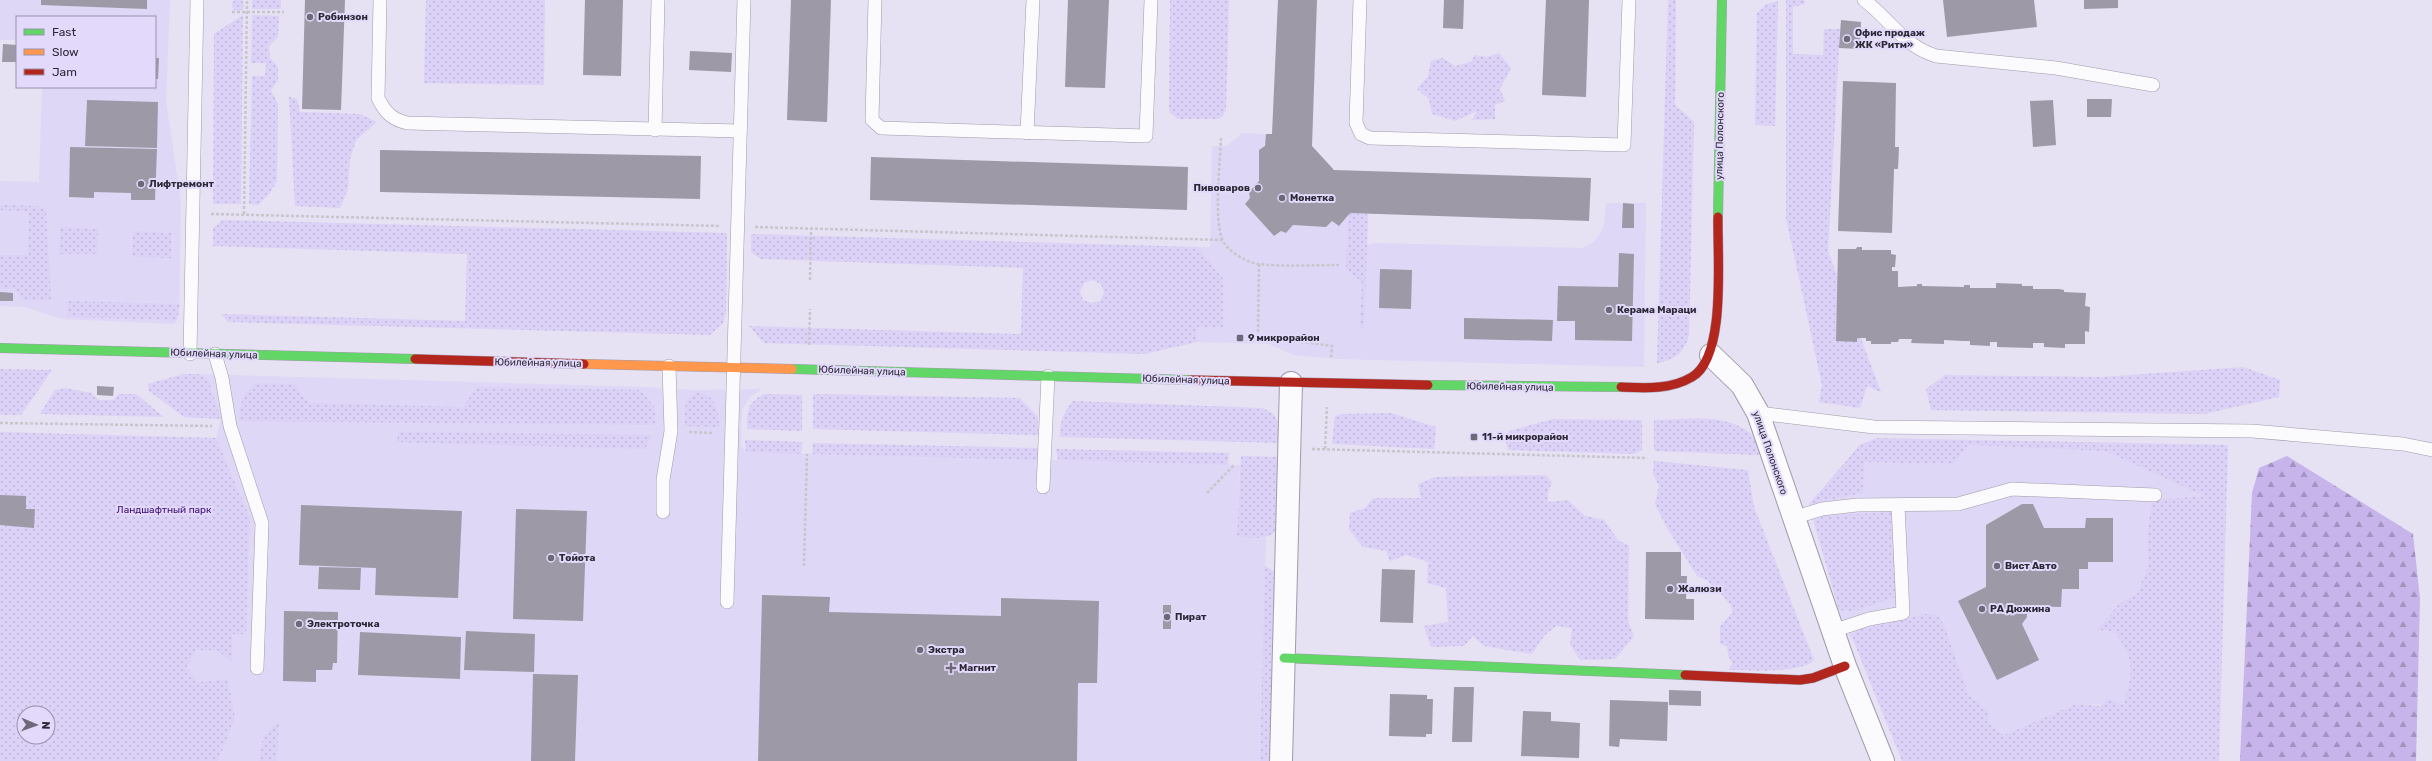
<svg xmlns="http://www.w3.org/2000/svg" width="2432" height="761" viewBox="0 0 2432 761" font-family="Rubik,sans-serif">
  <defs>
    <pattern id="green-dots" width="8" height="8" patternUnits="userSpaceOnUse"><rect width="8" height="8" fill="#dcd1f6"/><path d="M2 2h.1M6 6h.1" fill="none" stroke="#bdb3d4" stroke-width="1.8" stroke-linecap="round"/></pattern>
    <pattern id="forest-firs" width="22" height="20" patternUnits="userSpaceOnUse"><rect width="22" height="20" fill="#c6b4eb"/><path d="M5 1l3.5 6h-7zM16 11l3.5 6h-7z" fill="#a192bf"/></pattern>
  </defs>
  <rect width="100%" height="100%" fill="#e6e1f3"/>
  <g fill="#dfd7f6">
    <path d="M0,0h170l-4,101 15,101 -2,114 -5,8 -113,-5 -36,-12 -25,-1v-125l39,1 3,-95h113v-70h-138v23h-17z"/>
    <path d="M1242,133l24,1 -7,47 -10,11 1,6 -5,6 29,32 7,-5 5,2 7,-8 33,2 6,-6 7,5 11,-13 18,1 -1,31 8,-2 207,5 9,-4 9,-10 4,-10 2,-21h40l-2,164 -307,-8 -43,-4 -25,-11 -72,-2v-15h25l1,-48 -25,-32h12l2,-101h15z"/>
    <path d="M198,374l446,13 47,3 71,-1 -11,7 -9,13 -1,36 5,7 494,13 -3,72 29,1 -6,223h-983l2,-40 -16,16 -4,24h-41l17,-43 -7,-39 -30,3 -11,-15 9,-17h21l15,-16h14l4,-116 -34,-80 5,-19 -13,-40z"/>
    <path d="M1968,445l137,6 101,45 -40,3 -18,35v32l-11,28 -18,10 -22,26 16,1 11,11 7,22v17l-8,24 -47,-1 -72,31 -14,-10 -2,-14 -19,-16 -25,-70 -7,-10 -86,20 1,8 -13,-33 -30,-106 54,-11v-31l91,2z"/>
  </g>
  <g fill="url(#green-dots)" fill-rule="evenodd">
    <circle cx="238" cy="5" r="6"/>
    <rect x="252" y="0" width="29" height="9"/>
    <path d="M426,0h119l-1,85 -120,-2z"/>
    <path d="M1170,0h59l-3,109 -3,7 -5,3h-40l-9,-7z"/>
    <path d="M1668,0h8l-1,105 19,17 -5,213c-5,18 -14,25 -32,28z"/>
    <path d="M1786,0h19v4l-12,3v47l30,1 1,-26h16l-12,222 53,141 -14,-6 -7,22 -41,-6 3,-17 -36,-167z"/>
    <path d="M1778,1l-3,125 -20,-1 2,-112 10,-9z"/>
    <path d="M243,15l-2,189h-28l1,-170z"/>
    <path d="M252,15l27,1 -1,21 -9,9 1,12 8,9v13l-7,10 7,14 -1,77 -8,13 -11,11 -9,-1 3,-128h13l1,-13h-15z"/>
    <path d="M1499,53l12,15 -11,21 5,12 -10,4v14l-23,1 5,-9 -22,10 -23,-7 -3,-15 -12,-10 11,-13 3,-15 11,-3 13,8 16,-4 4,-7 12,2z"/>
    <path d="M289,97l8,2 3,13 60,2 17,8 -21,18 -6,19 -2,30 -8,19 -45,-2z"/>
    <path d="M0,205l37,1 9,4 5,90h-27l-10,-11h-14v-34h28l1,-44 -29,-1z"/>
    <path d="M1350,213l18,1 -4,115h-4l2,-47 -16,-13 2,-53z"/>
    <path d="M223,220l504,13 -1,79 -3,11 -13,12 -482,-13 -7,-8 244,7 2,-67 -254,-8v-18z"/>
    <path d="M60,227l38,2 -1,25h-38z"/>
    <path d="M133,231l38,2v25l-39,-1z"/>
    <path d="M751,234l447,13 25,32v48h-26v15l-53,12 -380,-11 -15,-17 272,8 2,-66 -262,-9 -10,-7zM1093,280l8,4 3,9 -4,8 -9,2 -8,-3 -3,-9 4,-8z"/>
    <path d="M67,301l113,3 -3,16 -110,-3z"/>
    <path d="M2243,367l37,13 -1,17 -75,17 -273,-4 -5,-21 19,-14 157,2z"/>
    <path d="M0,369l52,1 -31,45h-21z"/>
    <path d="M184,374h14l10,5 13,40 -37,-2 -35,-26 -1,-7z"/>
    <path d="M257,383l38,1 13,19 155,4 14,-20 163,3 15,18v17l-416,-4c2,-18 2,-28 18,-38z"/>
    <path d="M65,388l26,5 8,7h14l6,-6h17l28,23 -124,-3 15,-24z"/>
    <path d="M697,393c19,1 22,18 22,34l-34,-1c0,-13 -3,-28 12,-33z"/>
    <path d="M764,394l38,1v36l-55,-2c0,-19 0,-25 17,-35z"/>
    <path d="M813,394l207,4 18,19v18l-225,-6z"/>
    <path d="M1073,401l189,7c19,8 17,16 16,35l-218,-6c0,-16 3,-24 13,-36z"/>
    <path d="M1391,413l45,14 -2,22 -102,-5 3,-28 9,-2z"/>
    <path d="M1553,419l89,1v30l-8,4 -126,-4 -2,-8 3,-11z"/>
    <path d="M1654,420c30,0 72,-8 97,14 4,4 7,11 10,16l-3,5 -104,-4z"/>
    <path d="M0,432l216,6 34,80 -4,116h-14v28l-15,-12h-21l-9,17 11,15 30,-3 7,39 -17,43h-218zM24,713h24v24h-24z"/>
    <path d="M398,432l254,3 -7,14 -248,-7z"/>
    <path d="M1877,438l351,7 -9,316h-317l-51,-126 7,-5 67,-16 12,1 7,10 25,70 19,16 2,14 14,10 72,-31 24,2 8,-7 15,6c10,-29 13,-49 -10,-74l-16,-1 22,-26 18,-10 11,-28 -1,-32 5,-31 14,-4 39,-3 -100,-45 -137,-6 -14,19 -90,-2 -1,31 -54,11 51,-59z"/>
    <path d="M745,440l57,2 -1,12 -55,-2z"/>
    <path d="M813,443l226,5 -2,12 -225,-6z"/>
    <path d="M1056,449l173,4 -1,12 -170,-5z"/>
    <path d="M1241,456l38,1 -2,72c-9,13 -25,8 -40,8z"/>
    <path d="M1654,461l94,9 6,37 60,153c-14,14 -65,10 -85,10l3,-7 -4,-8 -1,-9 -7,-2v-18l12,-13 -1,-8 -23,-24 -11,-5 -31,-50 -11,-22 4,-18 -6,-12z"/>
    <path d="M1546,475l6,7 -4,10v10l20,-2 17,16 19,4 14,20 11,6 -1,75 6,15 -19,23 -35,1 -10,-16 2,-16 -16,-2 -12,10 -12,18 -48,-8 -11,-10 -9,10 -33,1 -7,-21 24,-4 -2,-34 -19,-5 1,-21 -22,-7 -16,6 -4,-10 -23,-4 -14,-17 1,-17 15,-5 8,-10h48l-3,-14 17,-7z"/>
    <path d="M1892,512l4,85 -42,14 -15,-1 -25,-88 10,-6z"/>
    <path d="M1265,566l13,8 -6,187h-12z"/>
    <path d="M279,721l-2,40h-18l4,-24z"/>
  </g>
  <path fill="url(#forest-firs)" d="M2287,456l126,78 7,65 -4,162h-176l12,-268 7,-25z"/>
  <g fill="#9d99a7">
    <path d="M41,0h106v9l-106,-4z"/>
    <path d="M305,0h40l-4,110 -39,-1z"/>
    <path d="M585,0h38l-2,76 -38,-1z"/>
    <path d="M791,0h40l-4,122 -40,-2z"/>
    <path d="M1068,0h41l-4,88 -40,-1z"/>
    <path d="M1278,0h39l-5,146 22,24 257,8 -2,43 -239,-8 -11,13 -7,-5 -6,6 -33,-2 -7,8 -5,-2 -7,5 -29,-32 5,-6 -1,-6 10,-11v-31l6,-4 1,-12h6z"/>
    <path d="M1444,0h20l-1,29 -20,-1z"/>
    <path d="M1546,0h43l-3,97 -44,-2z"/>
    <path d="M1943,0h91l3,27 -90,10z"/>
    <path d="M2084,0h34v8l-34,1z"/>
    <path d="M1841,20l20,2 -1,27 -21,-1z"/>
    <path d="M3,44l14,1v17h-15z"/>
    <path d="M690,51l42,2 -1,19 -42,-2z"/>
    <path d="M155,58h4l-1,21h-3z"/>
    <path d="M1843,81l53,2 -1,64h4l-1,22h-4l-2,64 -54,-2z"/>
    <path d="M2087,99h25l-1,18h-24z"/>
    <path d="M87,100l71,2 -1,46 -72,-2z"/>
    <path d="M2053,100l3,45 -23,2 -3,-46z"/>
    <path d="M70,147l87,2 -2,51h-24v-7l-37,-1v6l-25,-1z"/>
    <path d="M380,150l321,6 -1,43 -320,-7z"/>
    <path d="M871,157l317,10 -1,43 -317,-10z"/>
    <path d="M1623,203l11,1v24h-12z"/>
    <path d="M1857,247h5v3h29v4l5,1 -1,12h-3v4h6v16l19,-1v-2h5v2l42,1v-2h6v3h26v-5l26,1v2h11v3h26l5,1v2l22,1 -1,13 5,1 -1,25 -4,-1v13h-20v4l-21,-1v-4h-11v5l-36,-1v-5h-7v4l-20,-1v-4h-7l-19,-1v4l-33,-1 1,-4h-13l-1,3h-7v2h-20v-3h-5v-3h-9v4l-21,-1 2,-92h18z"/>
    <path d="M1619,253l15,1 -2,87 -57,-1v-19h-18l1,-35 60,1z"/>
    <path d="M1380,269l32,1 -1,39 -32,-1z"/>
    <path d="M0,292l13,1v8h-13z"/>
    <path d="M1464,318l89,2 -1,21 -88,-2z"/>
    <path d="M97,386l17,1 -1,9 -16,-1z"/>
    <path d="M0,495l26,1v13h9l-1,19 -34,-3z"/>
    <path d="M2022,504h11l11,24h41l1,-10h27v44h-25v7h-9v20h-17l-1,18 -34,-1v11l-5,7 17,36 -42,20 -39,-79 28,-14v-62z"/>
    <path d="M301,505l161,6 -4,87 -83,-3 1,-27 -77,-3z"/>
    <path d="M516,509l71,2 -4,110 -70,-2z"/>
    <path d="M1646,552h35v24h6l-1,23h8v21l-49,-1z"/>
    <path d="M319,567l42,1 -1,22 -42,-1z"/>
    <path d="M1382,569l33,1 -2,53 -33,-1z"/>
    <path d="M762,595l68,2 -1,15 172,4v-18l98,3 -2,82h-19l-1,78h-319z"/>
    <rect x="1163" y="605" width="8" height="24"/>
    <path d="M284,611l54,1 -1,51h-4l-1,7h-16v12l-33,-1z"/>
    <path d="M466,631l69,3 -1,38 -70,-2z"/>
    <path d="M360,632l101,5 -1,42 -102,-4z"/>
    <path d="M533,674l45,1 -3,86h-44z"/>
    <path d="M1454,687h20l-2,55h-20z"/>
    <path d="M1669,690l32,1v15l-32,-1z"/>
    <path d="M1390,694l37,1v4h6l-1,35h-6v3l-37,-1z"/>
    <path d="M1610,700l58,2 -1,39 -47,-2 -1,8 -10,-1z"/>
    <path d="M1523,711l28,1v9l29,2 -1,35 -58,-2z"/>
  </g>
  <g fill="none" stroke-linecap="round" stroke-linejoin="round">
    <g stroke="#9f9ba9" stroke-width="14">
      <g id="lane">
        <path d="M380,0l-2,98c7,14 13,21 29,25l333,8"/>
        <path d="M875,0l-3,120 9,8 265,8 5,-136"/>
        <path d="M1360,0l-4,123 5,11 9,4 254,7 5,-145"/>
        <path d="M1864,0c27,20 38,45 72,56l120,12 97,17"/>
        <path d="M655,130l3,-130"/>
        <path d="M1027,133l6,-133"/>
        <path d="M190,354l7,-354"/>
        <path d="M215,354l7,24 8,48 32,97 -5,145"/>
        <path d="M1758,413l116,14 378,4 151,13 29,6"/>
        <path d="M1043,487l5,-111"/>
        <path d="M663,512v-32l8,-49 -2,-65"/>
        <path d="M1793,518l29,-9 35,-4 101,-1 54,-15 143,6"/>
        <path d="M727,602l17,-602"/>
        <path d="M1833,631l36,-12 34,-6 -5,-108"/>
      </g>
    </g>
    <g stroke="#9f9ba9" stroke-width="24">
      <g id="street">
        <path d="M1711,355l31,30 16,28 87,253 38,95"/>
        <path d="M1281,761l10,-378"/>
      </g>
    </g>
    <g stroke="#9f9ba9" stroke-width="10">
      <g id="fast">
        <path d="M1718,217l4,-217"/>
        <path d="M0,348l415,11"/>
        <path d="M792,369l398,11"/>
        <path d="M1428,385l193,2"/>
        <path d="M1284,658l401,17"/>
      </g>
    </g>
    <g stroke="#9f9ba9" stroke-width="10">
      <path id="slow" d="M584,364l208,5"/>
    </g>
    <g stroke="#9f9ba9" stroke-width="10">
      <g id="jam">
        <path d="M415,359l169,5"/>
        <path d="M1190,380l238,5"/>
        <path d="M1621,387c24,1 49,3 71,-10 35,-20 25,-122 26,-160"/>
        <path d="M1685,675l115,5 13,-2 32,-12"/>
      </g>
    </g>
    <g stroke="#c8c6cd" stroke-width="2.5" stroke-dasharray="3 2" stroke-linecap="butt">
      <path d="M232,12h52"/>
      <path d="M1221,138c-1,24 -7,81 1,101 5,12 25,24 37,25 26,3 54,1 80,1"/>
      <path d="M211,214l509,12"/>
      <path d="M244,214l3,-214"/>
      <path d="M755,227l467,13"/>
      <path d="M1259,264l-1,72 74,10 -1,12"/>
      <path d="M810,280l1,-51"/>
      <path d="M809,345l1,-36"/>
      <path d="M0,423l212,3"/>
      <path d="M689,432l25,1"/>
      <path d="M1312,449l335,9"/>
      <path d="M1325,449l2,-42"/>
      <path d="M1207,493l27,-28"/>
      <path d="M804,566l3,-112"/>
    </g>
    <use href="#lane" stroke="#fbfafd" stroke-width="13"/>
    <use href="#street" stroke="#fbfafd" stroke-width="22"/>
    <use href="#fast" stroke="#63d668" stroke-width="9"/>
    <use href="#slow" stroke="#ff974d" stroke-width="9"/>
    <use href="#jam" stroke="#b3261e" stroke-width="9"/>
  </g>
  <g fill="#6d6978" stroke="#e2d9fb" stroke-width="1.5">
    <circle cx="310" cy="17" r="4"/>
    <circle cx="1847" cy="39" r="4"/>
    <circle cx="141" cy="184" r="4"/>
    <circle cx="1258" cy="188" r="4"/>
    <circle cx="1282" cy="198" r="4"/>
    <circle cx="1609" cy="310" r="4"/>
    <rect x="1236" y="334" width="8" height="8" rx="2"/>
    <rect x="1470" y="433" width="8" height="8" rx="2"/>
    <circle cx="551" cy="558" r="4"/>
    <circle cx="1997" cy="566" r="4"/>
    <circle cx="1670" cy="589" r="4"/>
    <circle cx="1982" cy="609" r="4"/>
    <circle cx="1167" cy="617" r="4"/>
    <circle cx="299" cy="624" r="4"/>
    <circle cx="920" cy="650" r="4"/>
    <path d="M949 662h4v4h4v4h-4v4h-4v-4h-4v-4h4z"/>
  </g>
  <g text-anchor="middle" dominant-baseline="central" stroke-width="4" stroke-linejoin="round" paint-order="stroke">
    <g font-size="10" font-weight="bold" fill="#2c2835" stroke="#e2d9fb" text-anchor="start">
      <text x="318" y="17">Робинзон</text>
      <text x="1855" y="33">Офис продаж<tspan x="1855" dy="12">ЖК «Ритм»</tspan></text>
      <text x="149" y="184">Лифтремонт</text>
      <text x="1250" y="188" text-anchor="end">Пивоваров</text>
      <text x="1290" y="198">Монетка</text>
      <text x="1617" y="310">Керама Мараци</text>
      <text x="1248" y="338">9 микрорайон</text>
      <text x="1482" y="437">11-й микрорайон</text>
      <text x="559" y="558">Тойота</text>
      <text x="2005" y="566">Вист Авто</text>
      <text x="1678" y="589">Жалюзи</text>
      <text x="1990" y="609">РА Дюжина</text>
      <text x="1175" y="617">Пират</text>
      <text x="307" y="624">Электроточка</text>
      <text x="928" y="650">Экстра</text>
      <text x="959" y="668">Магнит</text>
    </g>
    <g font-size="10" fill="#2c2835" stroke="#e2d9fb">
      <text transform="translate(1720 136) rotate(-89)">улица Полонского</text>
      <text transform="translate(214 354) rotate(2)">Юбилейная улица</text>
      <text transform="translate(538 363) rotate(1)">Юбилейная улица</text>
      <text transform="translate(862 371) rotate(2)">Юбилейная улица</text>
      <text transform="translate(1186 380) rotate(2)">Юбилейная улица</text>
      <text transform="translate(1510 387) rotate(1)">Юбилейная улица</text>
      <text transform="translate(1770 453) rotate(71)">улица Полонского</text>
    </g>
    <g font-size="10" fill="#3c0970" stroke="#e2d9fb">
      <text x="164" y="510">Ландшафтный парк</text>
    </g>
  </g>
  <rect x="16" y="16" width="140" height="72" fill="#e2d9fb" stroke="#9992ac"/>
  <rect x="24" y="29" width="20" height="6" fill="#63d668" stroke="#9992ac"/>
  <text x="52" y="36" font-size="12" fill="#2c2835">Fast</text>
  <rect x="24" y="49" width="20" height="6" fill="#ff974d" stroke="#9992ac"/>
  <text x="52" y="56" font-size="12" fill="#2c2835">Slow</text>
  <rect x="24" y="69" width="20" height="6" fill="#b3261e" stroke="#9992ac"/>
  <text x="52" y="76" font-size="12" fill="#2c2835">Jam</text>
  <g transform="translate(36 725) rotate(92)"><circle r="19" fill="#e2d9fb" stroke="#9992ac"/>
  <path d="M0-3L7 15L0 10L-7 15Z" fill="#6d6978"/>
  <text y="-6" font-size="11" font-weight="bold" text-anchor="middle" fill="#2c2835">N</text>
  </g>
</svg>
